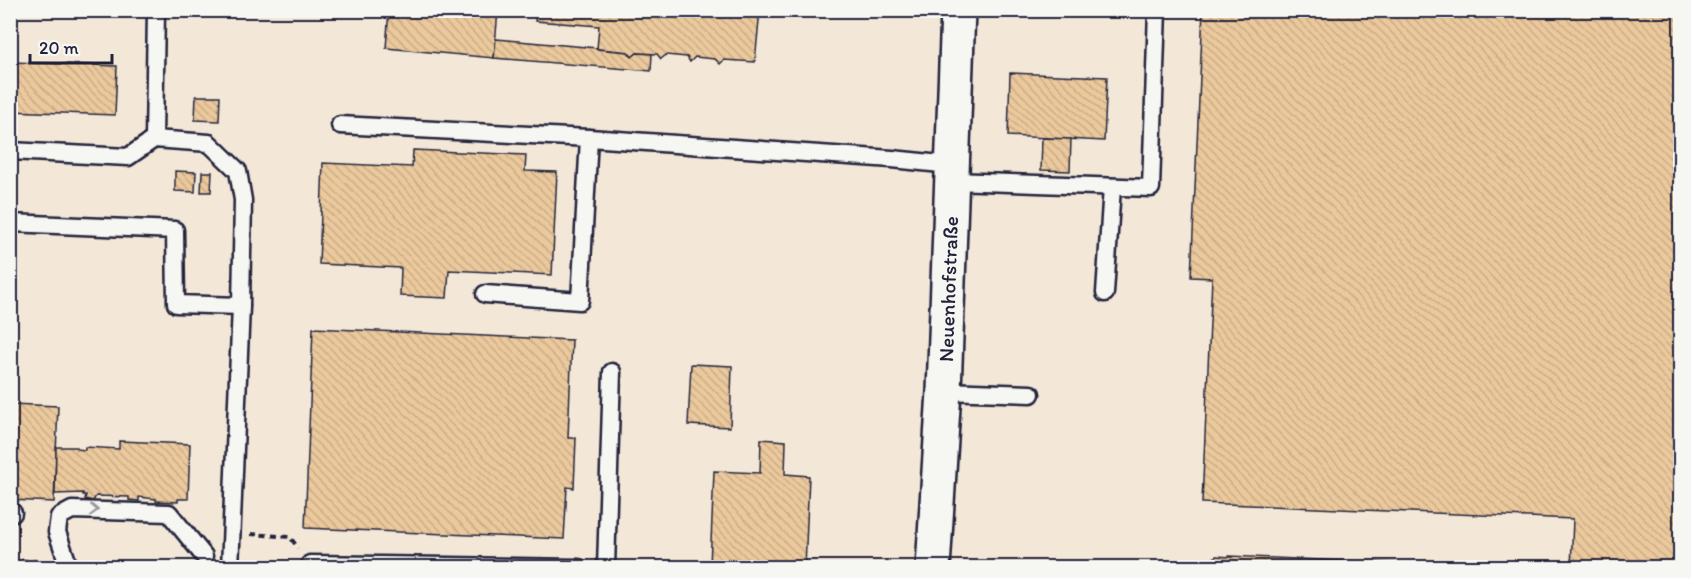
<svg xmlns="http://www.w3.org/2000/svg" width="1691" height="578" viewBox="0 0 1691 578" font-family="Itim,sans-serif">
  <defs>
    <pattern id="building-back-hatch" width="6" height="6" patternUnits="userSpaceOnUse" patternTransform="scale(1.5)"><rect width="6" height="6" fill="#ebc99c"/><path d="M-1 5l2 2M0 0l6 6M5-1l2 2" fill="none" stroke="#c9ac87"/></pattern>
  </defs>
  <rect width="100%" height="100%" fill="#f6f6f2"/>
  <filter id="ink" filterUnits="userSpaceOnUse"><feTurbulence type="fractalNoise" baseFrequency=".0167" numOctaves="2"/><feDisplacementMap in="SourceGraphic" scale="12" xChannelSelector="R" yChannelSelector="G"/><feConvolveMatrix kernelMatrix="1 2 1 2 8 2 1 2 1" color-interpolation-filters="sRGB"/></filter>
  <g filter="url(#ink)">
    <rect fill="#f3e8d8" x="11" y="11" width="1669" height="556"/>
    <g fill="url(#building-back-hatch)" stroke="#22223b" stroke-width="1.5">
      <path d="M10,10h4l-2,52 105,4 -2,49 -105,-4z"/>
      <path d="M389,10h109l-4,48 -108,-10z"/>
      <path d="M536,10h224l-5,52 -31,-2 -4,4 -5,-5 -20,-2 -5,5 -3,-5 -21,-2 -5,4 -4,-5 -20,-1 -5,4 -4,-5 -31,-3 2,-23 -64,-5z"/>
      <path d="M1203,10h477v558h-109l2,-49 -371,-16 10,-225 -21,-1z"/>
      <path d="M496,39l101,9v1l31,3 4,5 5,-4 15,1 -1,17 -157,-13z"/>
      <path d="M1010,73l97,4 -3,64 -96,-5z"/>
      <path d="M196,96h24l-1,25 -24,-1z"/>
      <path d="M1042,138l29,1 -1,32 -29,-1z"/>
      <path d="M413,150l113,5 -1,16 32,1 -5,103 -103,-5 -2,28 -47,-2 1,-28 -82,-4 4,-101 89,4z"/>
      <path d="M175,171l21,1 -1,20 -20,-1z"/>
      <path d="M202,172h10l-1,20h-10z"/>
      <path d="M313,328l259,12 -4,98h8l-2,50 -7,-1 -3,52 -259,-11z"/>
      <path d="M691,364l41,2 -2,61 -42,-2z"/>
      <path d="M10,404l48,2 -4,96 -44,-2z"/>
      <path d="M761,439l25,2 -1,33 24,2 -4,92 -95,-2 4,-95 46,2z"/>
      <path d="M119,441l71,3 -2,55h-10v3l-22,-1v-2l-17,-2v4l-10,-1v-3l-33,-1 -3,5 -8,-2 1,-4h-3v-2l-28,1 1,-47h21v2l8,1v-3l34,2z"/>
      <path d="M1216,556l15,1 -1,-1 274,12h-295v-5z"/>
    </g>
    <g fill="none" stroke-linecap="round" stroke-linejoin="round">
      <g stroke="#22223b" stroke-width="21">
        <g id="lane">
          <path d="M340,125l249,13 303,21 59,6"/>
          <path d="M154,139l2,-129"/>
          <path d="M10,151l118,6 26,-18 55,4 29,28 5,29 -2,106 -11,262"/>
          <path d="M951,181l200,7 6,-178"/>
          <path d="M10,223l165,7 1,74 65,2"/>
          <path d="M1105,293l7,-106"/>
          <path d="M485,294l95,7 9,-163"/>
          <path d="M944,391l87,3"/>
          <path d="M10,513h3"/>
          <path d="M66,558l-9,-26 2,-15 13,-7 97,3 35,43"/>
          <path d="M311,568l-1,-4 269,4"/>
          <path d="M606,568l6,-196"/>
        </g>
      </g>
      <g stroke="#22223b" stroke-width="38">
        <path id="secondary" d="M933,568l11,-177 14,-381"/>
      </g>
      <g stroke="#22223b" stroke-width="4" stroke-dasharray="6 4.5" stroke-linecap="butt">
        <path d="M251,534l39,3 8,11"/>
        <path d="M11,560l33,2"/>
      </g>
      <use href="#lane" stroke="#f6f6f2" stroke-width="16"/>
      <use href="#secondary" stroke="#f6f6f2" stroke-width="33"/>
    </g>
    <defs><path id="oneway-chevron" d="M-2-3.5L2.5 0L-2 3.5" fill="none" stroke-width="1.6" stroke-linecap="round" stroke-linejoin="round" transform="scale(1.5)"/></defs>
    <use stroke="#9797a0" href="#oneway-chevron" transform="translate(94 510) rotate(2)"/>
  </g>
  <g text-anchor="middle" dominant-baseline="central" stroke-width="5" stroke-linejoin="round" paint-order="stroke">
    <g font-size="21" fill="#22223b" stroke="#f6f6f2">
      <text transform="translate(948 289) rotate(-88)">Neuenhofstraße</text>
    </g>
  </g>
  <rect width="1691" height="578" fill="none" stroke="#f6f6f2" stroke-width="36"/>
  <rect x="18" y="18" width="1655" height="542" fill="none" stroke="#22223b" stroke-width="2" filter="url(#ink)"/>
  <path d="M30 54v9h82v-9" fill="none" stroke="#22223b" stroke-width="3"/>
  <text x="39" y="54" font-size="18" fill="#22223b" stroke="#f6f6f2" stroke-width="4.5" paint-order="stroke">20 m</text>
</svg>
